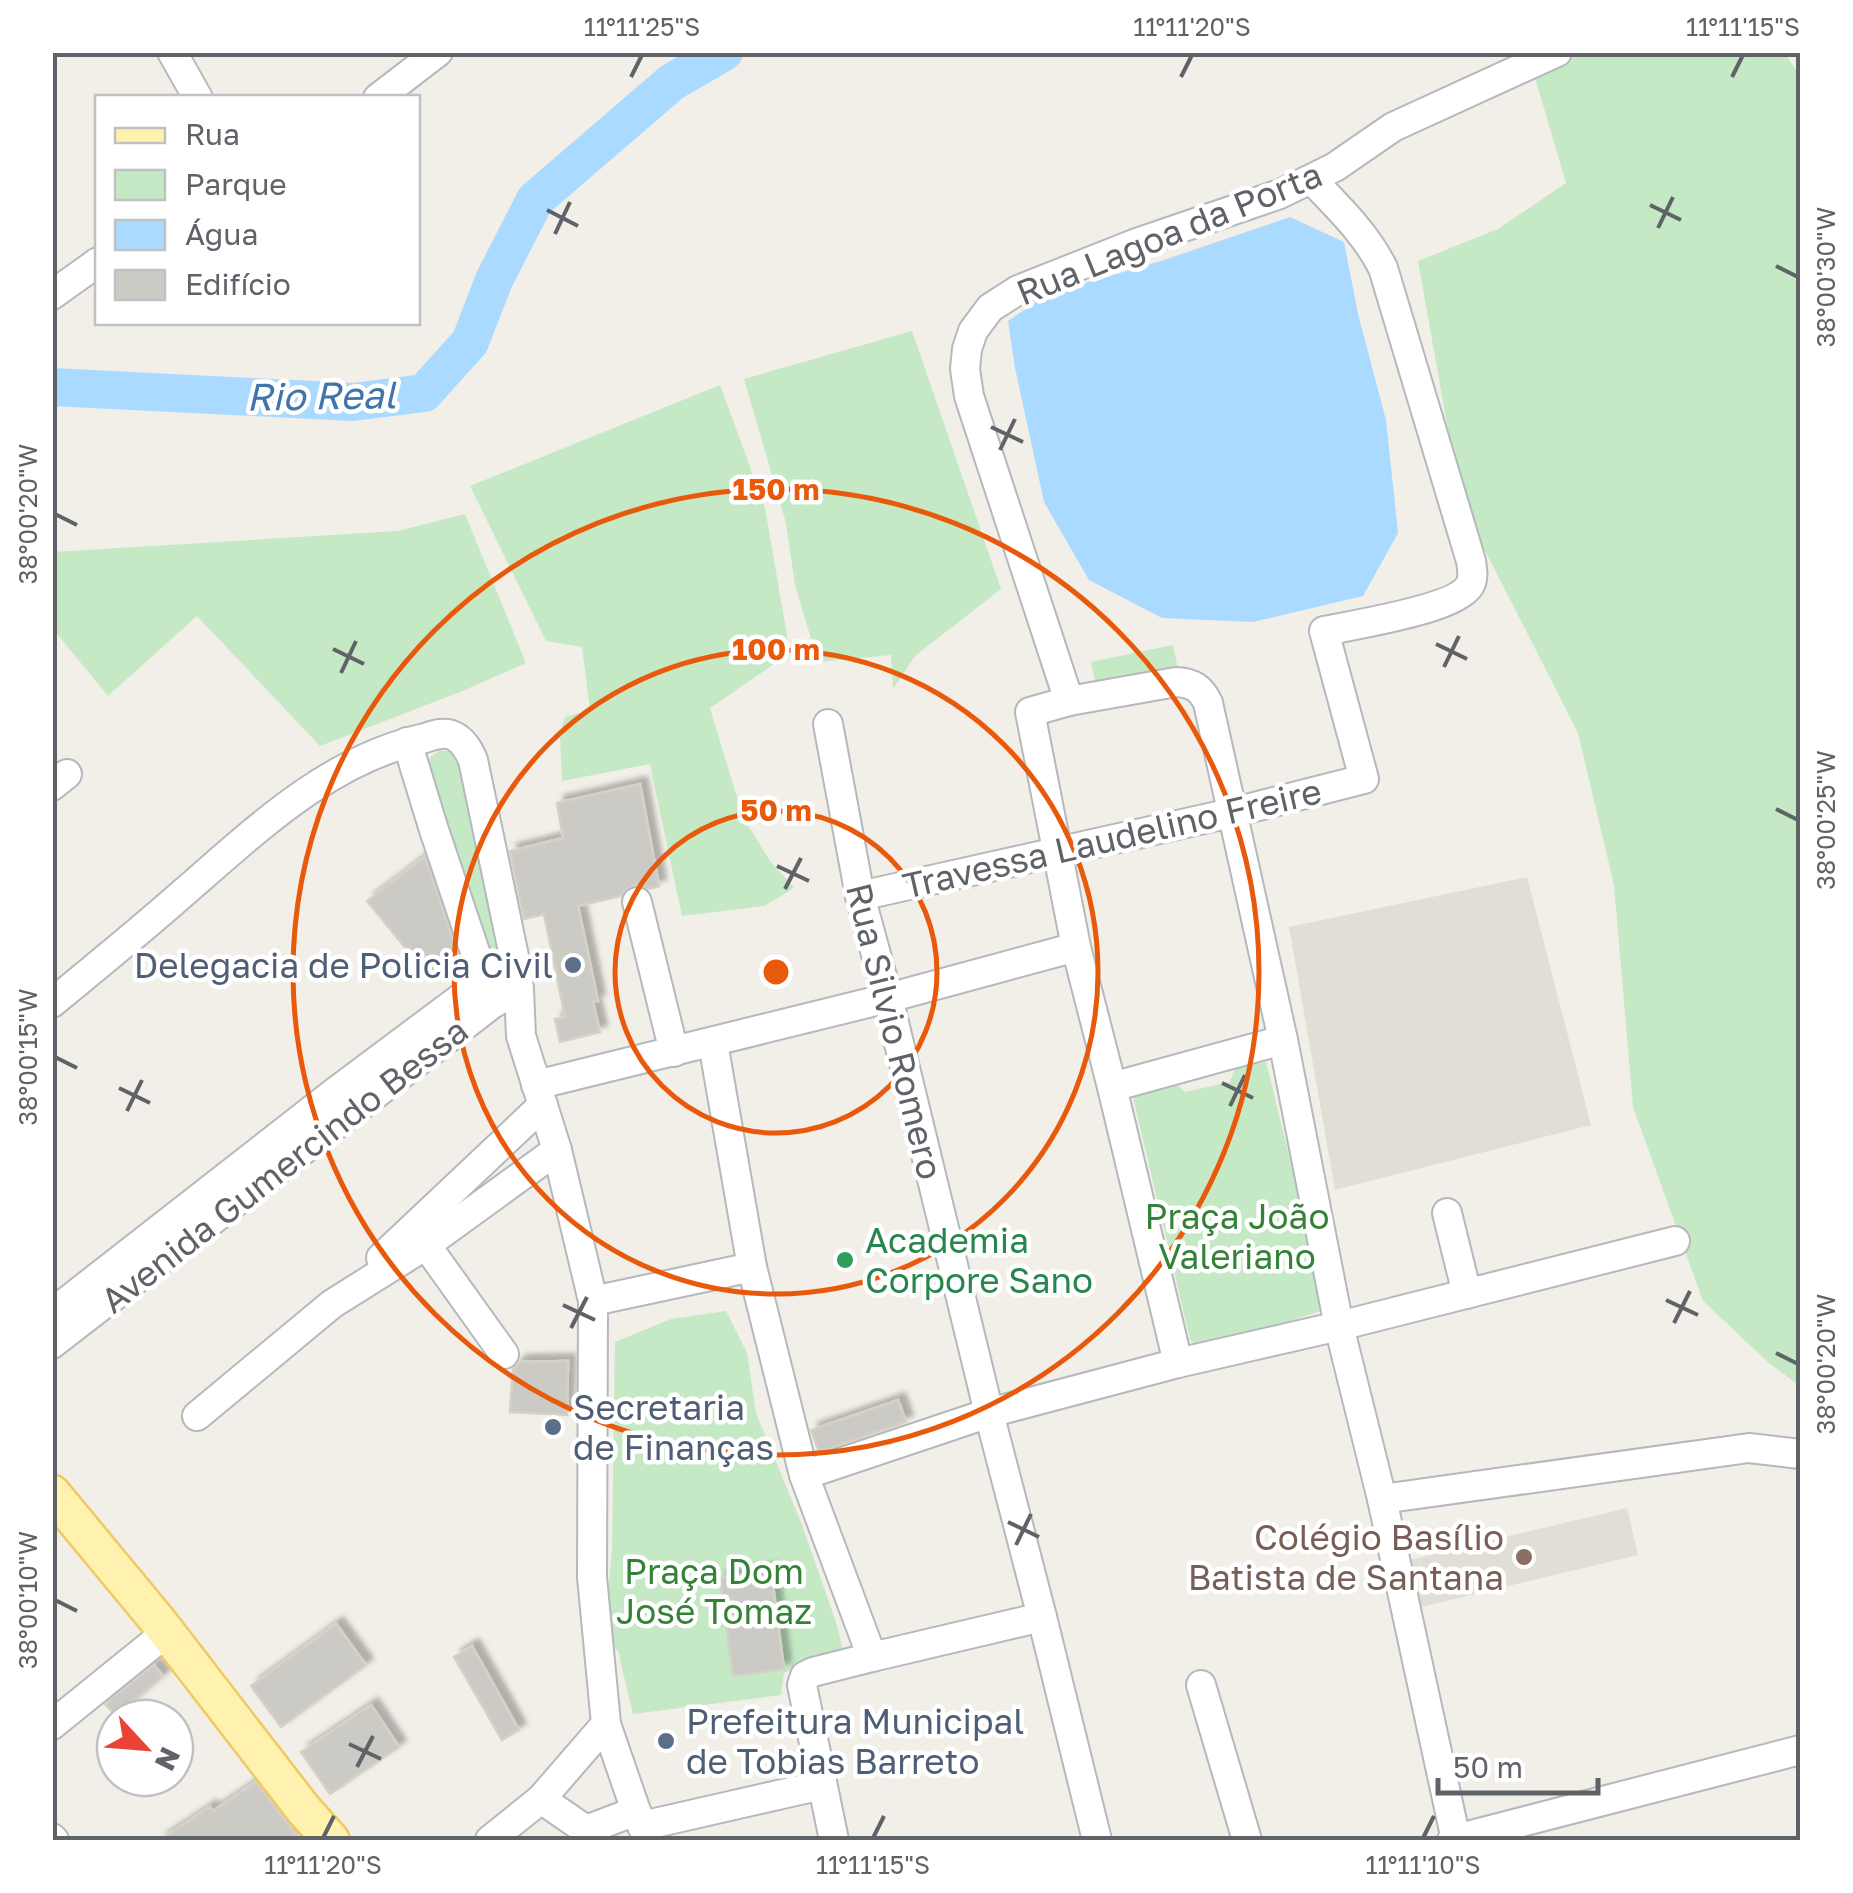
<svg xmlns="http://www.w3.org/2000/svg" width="1853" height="1893" viewBox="0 0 1853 1893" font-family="'Golos Text',sans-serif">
  <defs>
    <filter id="shadow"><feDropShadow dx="7" dy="-7" stdDeviation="2.5" flood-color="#0004"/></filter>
  </defs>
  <rect width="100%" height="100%" fill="#f1efe8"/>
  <g fill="#e1ded6">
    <path d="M1527,877l64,248 -256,65 -46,-263z"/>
    <path d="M1627,1508l11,47 -217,52 -12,-47z"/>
  </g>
  <g fill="#c5e8c5">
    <path d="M1784,52l16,24v1310l-30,-22 -67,-63 -70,-194 -19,-222 -36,-152 -117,-230 -43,-242 80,-32 68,-46 -33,-112 39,-18z"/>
    <path d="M912,331l89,258 -86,67 -22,33 -2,-34 -73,7 -23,-77 -9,-62 -42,-144z"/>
    <path d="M720,385l45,123 25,145 -80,55 33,109 27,44 24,27 -30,18 -82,10 -32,-152 -88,17 -2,-48 5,-16 25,-7 -8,-63 -36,-6 -76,-155z"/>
    <path d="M465,514l61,149 -66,29 -140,54 -123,-130 -89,80 -55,-67v-77l345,-21z"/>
    <path d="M1173,645l5,25 -82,17 -5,-25z"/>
    <path d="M440,751h12l10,9 39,194 -7,7 -68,-186 5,-19z"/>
    <path d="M1266,1062l61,247 -128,41 -9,-11 -58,-246 44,-9 9,8 45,-10 5,-15z"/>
    <path d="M726,1311l21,42 9,60 46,112 34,97 7,28 -35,11 -24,12 -3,22 -148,19 -15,-63 -14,-14 8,-86 3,-209 56,-23z"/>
  </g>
  <path fill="#aadaff" d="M1290,217l54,25 14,72 28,106 12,113 -35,63 -110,26 -91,-4 -73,-38 -45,-78 -29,-134 -7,-47 40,-27 113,-33z"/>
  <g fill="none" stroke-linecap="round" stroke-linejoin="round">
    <path stroke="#aadaff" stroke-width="38" d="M52,387l301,15 71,-9 46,-51 24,-62 41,-80 137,-118 52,-30"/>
  </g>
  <g fill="#cccac5" stroke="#d6d1c6" stroke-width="2.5" filter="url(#shadow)">
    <path d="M640,784l19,102 -11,3 -14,-4 -8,4 -5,7 -43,10 20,95 -5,1 7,30 -40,10 -5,-23 10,-2 -21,-103 -20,5 -14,-68 53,-13 -6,-35z"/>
    <path d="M425,857l33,97 -31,20 -60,-73z"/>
    <path d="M568,1361l-1,54 -57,-3 3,-43 7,-7z"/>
    <path d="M898,1400l8,22 -87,30 -8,-22z"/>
    <path d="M771,1570l13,99 -51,7 -13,-98z"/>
    <path d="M336,1624l30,41 -85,62 -30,-41z"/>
    <path d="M472,1646l47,84 -17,10 -48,-83z"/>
    <path d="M154,1665l9,11 -47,40 -11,-12z"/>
    <path d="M371,1705l28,42 -69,47 -29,-42z"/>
    <path d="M256,1782l44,58h-140l50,-33 3,4z"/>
  </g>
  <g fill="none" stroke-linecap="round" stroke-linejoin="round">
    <g stroke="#b5b8bc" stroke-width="32">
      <g id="minor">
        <path d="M172,52l26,46"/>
        <path d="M378,98l60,-46"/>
        <path d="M52,295l46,-33"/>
        <path d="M1069,701l-100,-305 -4,-27 2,-20 6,-18 17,-23 28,-18 116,-46 146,-50 55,-27 58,-40 164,-75"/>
        <path d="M828,724l32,172 28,102 101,415 53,204 55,223"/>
        <path d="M407,742l27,88 56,166"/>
        <path d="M52,786l15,-12"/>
        <path d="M860,896l371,-83 133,-34 -40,-148c29,-6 133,-22 146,-46 4,-8 2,-17 1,-24l-88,-293c-17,-34 -44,-60 -71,-88"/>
        <path d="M637,902l37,150"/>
        <path d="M52,1003c44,-36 88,-72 130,-109 73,-63 145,-134 243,-156 9,-3 20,-7 29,-2 10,5 15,15 19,24l42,201 4,28 2,47 36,114 36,151"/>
        <path d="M713,1043l39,224"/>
        <path d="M536,1085l352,-87 188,-51"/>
        <path d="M1112,1087l-36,-140 -46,-235 39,-11 107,-19c17,1 25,6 32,21l75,337"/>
        <path d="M1447,1213l20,81"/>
        <path d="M426,1245l78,109"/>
        <path d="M381,1258l162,-153"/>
        <path d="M52,1313l283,-221 150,-112 30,-19"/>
        <path d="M52,1344l440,-340 27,-15"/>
        <path d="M1178,1363l-66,-276 171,-47 56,286 43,173 74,341"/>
        <path d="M197,1416l135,-112 94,-59 131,-95"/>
        <path d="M804,1475l185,-62 189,-50 161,-37 336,-85"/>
        <path d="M1382,1499l367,-51 51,6"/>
        <path d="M872,1657l170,-40"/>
        <path d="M1201,1685l46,155"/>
        <path d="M52,1725l115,-93"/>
        <path d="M541,1799l45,31 7,10"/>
        <path d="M642,1826l180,-41"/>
        <path d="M586,1830l50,-19"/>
        <path d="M52,1838l2,2"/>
        <path d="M490,1840l51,-41 65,-75"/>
        <path d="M648,1840l-12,-29 -30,-87 -14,-147 1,-276 159,-34 52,208 68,182 -59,15 -8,4 -3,9 32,155"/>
        <path d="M1452,1840l348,-90"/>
      </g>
    </g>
    <g stroke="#f2c960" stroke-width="40">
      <path id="major" d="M52,1493l106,128 146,189 27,30"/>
    </g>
    <use href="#minor" stroke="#fff" stroke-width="28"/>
    <use href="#major" stroke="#fff2af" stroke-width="35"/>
  </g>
  <path fill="none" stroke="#5f6368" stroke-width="4" d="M631,77l11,-22M1181,77l11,-22M1732,77l11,-22M1650,205l31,15M547,210l31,16M1658,228l15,-31M555,234l15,-32M1776,266l22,11M991,427l32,15M1000,450l15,-31M55,514l22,11M1436,644l31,15M333,649l31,15M1444,667l15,-31M341,673l15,-32M1776,809l22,11M777,866l32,15M785,889l16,-31M55,1057l22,11M1222,1083l31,15M119,1088l31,15M1230,1106l15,-31M127,1111l15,-31M1666,1300l32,15M563,1305l32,15M1674,1323l16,-32M571,1328l16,-31M1776,1353l22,11M1008,1522l31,15M1016,1545l15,-31M55,1600l22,11M349,1744l32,15M357,1767l16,-31M323,1838l11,-22M873,1838l11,-22M1423,1838l11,-22"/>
  <g fill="none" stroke="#e8590c" stroke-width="5">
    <circle cx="776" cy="972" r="161"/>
    <circle cx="776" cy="972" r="322"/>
    <circle cx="776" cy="972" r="483"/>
  </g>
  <g fill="#5c6f8a" stroke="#fff" stroke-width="4">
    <circle cx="573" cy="965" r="10"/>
    <circle cx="553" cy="1427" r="10"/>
    <circle cx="666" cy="1741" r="10"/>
  </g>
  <circle fill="#2e9e5b" stroke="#fff" stroke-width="4" cx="845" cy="1260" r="10"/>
  <circle fill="#8d6e63" stroke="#fff" stroke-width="4" cx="1524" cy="1557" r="10"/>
  <g text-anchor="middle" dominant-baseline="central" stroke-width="9" stroke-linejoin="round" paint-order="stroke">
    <g font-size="35" fill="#5f6368" stroke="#fff">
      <text transform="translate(1169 233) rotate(-22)">Rua Lagoa da Porta</text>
      <text transform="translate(1112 838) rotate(-13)">Travessa Laudelino Freire</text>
      <text transform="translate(895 1031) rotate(76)">Rua Silvio Romero</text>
      <text transform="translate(284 1165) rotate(-38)">Avenida Gumercindo Bessa</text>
    </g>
    <g font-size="35" fill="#4e5e75" stroke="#fff" text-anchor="start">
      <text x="553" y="965" text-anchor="end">Delegacia de Policia Civil</text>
      <text x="573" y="1407">Secretaria<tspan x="573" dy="40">de Finanças</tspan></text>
      <text x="686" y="1721">Prefeitura Municipal<tspan x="686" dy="40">de Tobias Barreto</tspan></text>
    </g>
    <g font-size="35" fill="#348238" stroke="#fff">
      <text x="1237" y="1216">Praça João<tspan x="1237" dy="40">Valeriano</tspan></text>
      <text x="714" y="1571">Praça Dom<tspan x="714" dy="40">José Tomaz</tspan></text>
    </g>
    <g font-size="35" fill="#27864d" stroke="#fff" text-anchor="start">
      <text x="865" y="1240">Academia<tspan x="865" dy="40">Corpore Sano</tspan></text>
    </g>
    <g font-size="35" fill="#785e54" stroke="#fff" text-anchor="end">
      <text x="1504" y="1537">Colégio Basílio<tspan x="1504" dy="40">Batista de Santana</tspan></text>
    </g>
    <g font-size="38" font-style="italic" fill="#4174aa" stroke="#fff">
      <text transform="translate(321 395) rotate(-1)">Rio Real</text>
    </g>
  </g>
  <circle cx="776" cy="972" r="15" fill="#e8590c" stroke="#fff" stroke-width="5"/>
  <g font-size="30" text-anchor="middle" font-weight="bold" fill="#e8590c" stroke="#fff" stroke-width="9" stroke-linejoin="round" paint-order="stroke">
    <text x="776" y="500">150 m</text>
    <text x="776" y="660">100 m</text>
    <text x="776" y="821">50 m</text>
  </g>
  <rect width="1853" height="1893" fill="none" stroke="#ffffff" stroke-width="110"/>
  <rect x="95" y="95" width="325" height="230" fill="#ffffff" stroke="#bfc1c3" stroke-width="2.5"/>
  <rect x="115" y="128" width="50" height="15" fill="#fff2af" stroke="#bfc1c3" stroke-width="2.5"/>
  <text x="185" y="145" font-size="30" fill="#5f6368">Rua</text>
  <rect x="115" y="170" width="50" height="30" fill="#c5e8c5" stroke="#bfc1c3" stroke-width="2.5"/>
  <text x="185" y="195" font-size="30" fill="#5f6368">Parque</text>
  <rect x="115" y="220" width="50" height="30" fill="#aadaff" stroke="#bfc1c3" stroke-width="2.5"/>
  <text x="185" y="245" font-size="30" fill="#5f6368">Água</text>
  <rect x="115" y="270" width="50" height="30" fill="#cccac5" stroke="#bfc1c3" stroke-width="2.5"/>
  <text x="185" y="295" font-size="30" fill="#5f6368">Edifício</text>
  <g transform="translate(145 1748) rotate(116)"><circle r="48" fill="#ffffff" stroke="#bfc1c3" stroke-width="2.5"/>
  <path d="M0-8L18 38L0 25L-18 38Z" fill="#ea4335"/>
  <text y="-15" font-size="28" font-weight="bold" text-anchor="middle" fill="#5f6368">N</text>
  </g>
  <path d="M1438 1778v15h160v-15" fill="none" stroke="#5f6368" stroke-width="5"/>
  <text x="1453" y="1778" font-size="30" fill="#5f6368" stroke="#ffffff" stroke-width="8" paint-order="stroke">50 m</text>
  <rect x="55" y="55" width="1743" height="1783" fill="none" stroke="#5f6368" stroke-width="4"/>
  <g font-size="25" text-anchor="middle" fill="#5f6368">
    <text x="642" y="36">11°11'25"S</text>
    <text x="1192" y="36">11°11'20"S</text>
    <text x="1743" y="36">11°11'15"S</text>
    <text transform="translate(1826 277) rotate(-90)" y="9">38°00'30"W</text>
    <text transform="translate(28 514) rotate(-90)" y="9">38°00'20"W</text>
    <text transform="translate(1826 820) rotate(-90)" y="9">38°00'25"W</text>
    <text transform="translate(28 1057) rotate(-90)" y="9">38°00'15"W</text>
    <text transform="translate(1826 1364) rotate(-90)" y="9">38°00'20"W</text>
    <text transform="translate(28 1600) rotate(-90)" y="9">38°00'10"W</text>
    <text x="323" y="1874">11°11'20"S</text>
    <text x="873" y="1874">11°11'15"S</text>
    <text x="1423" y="1874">11°11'10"S</text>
  </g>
</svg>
